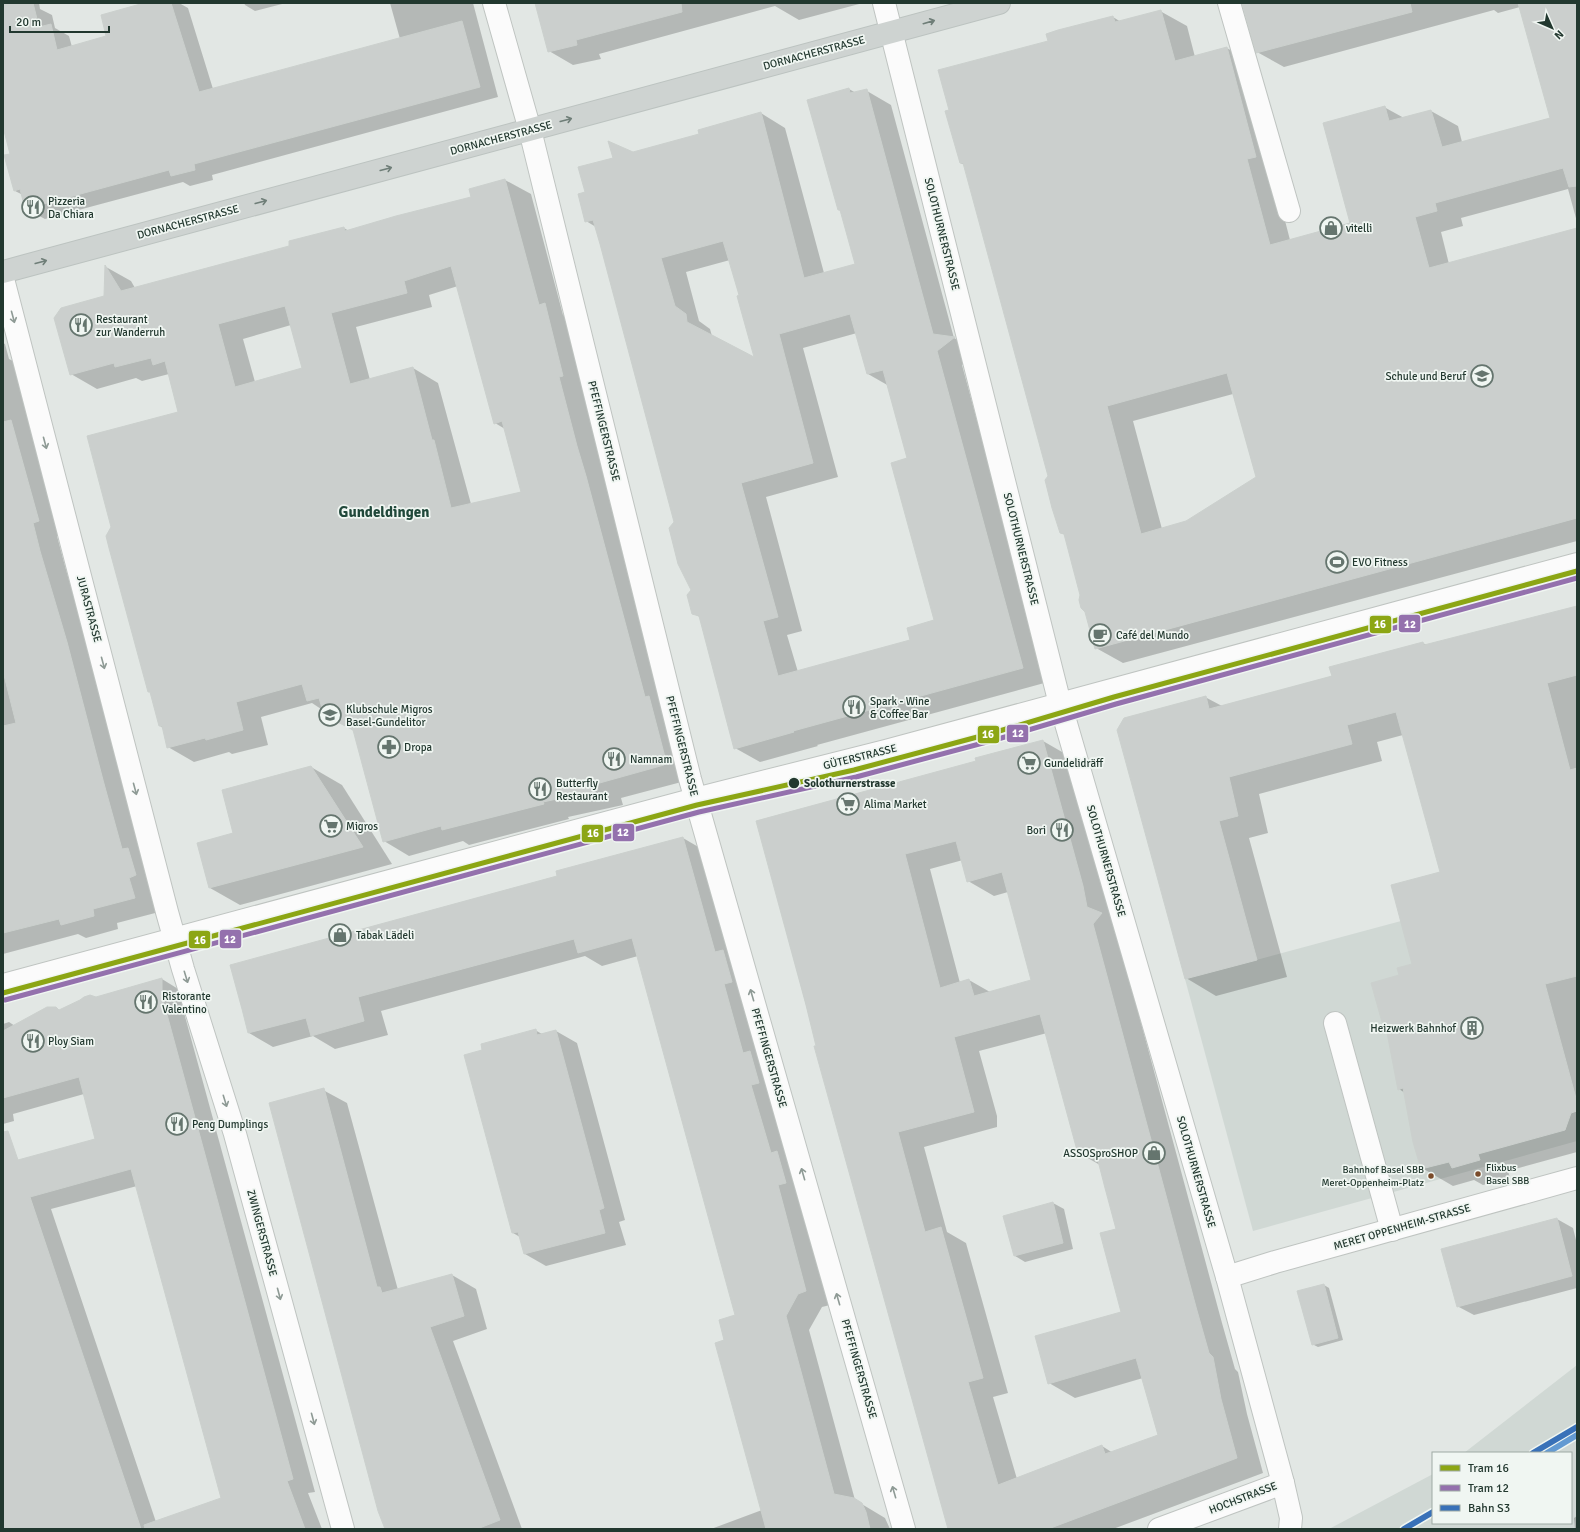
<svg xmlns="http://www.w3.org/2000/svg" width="1580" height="1532" viewBox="0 0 1580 1532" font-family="Signika,sans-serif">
  <rect width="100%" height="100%" fill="#e2e7e4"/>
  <g fill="#d0d8d4">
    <path d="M1520,889l57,214v38l-324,90 -68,-252z"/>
    <path d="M1577,1365v164h-248l104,-55v49h138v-70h-107z"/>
  </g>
  <g fill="#0003" fill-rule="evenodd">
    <path d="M3,3h36l1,6 12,6 3,13 14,8 3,11 36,-10 40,-34h31l9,5 25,81 187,-50 -10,-36h83l25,94 -286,78 1,5 -23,6 -7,-4 -138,37 -19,-10 -3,-14 -8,-4 -4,-37 -8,-31z"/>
    <path d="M244,3h42l-31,8 -10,-6z"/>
    <path d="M536,3h327l-64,17 -24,-14 -176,48 2,5 -28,6 -24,-14z"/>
    <path d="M1243,3h334v219l-9,-33 -107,29 2,8 -22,6 8,32 128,-35v312l-454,122 -27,-15 -30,-113 -5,-2 -11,-56 -85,-312 -5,-2 -9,-53 98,-69 64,-24 8,5 39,-11 27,15 8,31 32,-9 26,16 20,110 17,66 61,-16 33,-117 20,11 27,-7 27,15 4,16 89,-24 -31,-111 -22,6 -4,-3 -210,57 -27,-15zM1233,394l24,84 -71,44 -24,7 -29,-108z"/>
    <path d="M849,89l7,4 11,-2 24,14 63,233 25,14 -17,13 86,317 -231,63 1,1 -58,16 -25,-14 -35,-131 -7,-4 -1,-23 -16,-67 -80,-296 -10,-6v-28l47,-39 67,-19 61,-22 24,15 39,145 32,-8 -15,-54 -2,-1zM730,260l26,99 -44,-23 -2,-7 -11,-8 -13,-49zM857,333l11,41 21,12 19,73 27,162 -24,20 -113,31 -11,-37 15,-4 -36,-134 72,-20 -35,-129z"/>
    <path d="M505,180l26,14 32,121 8,4 118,461 -68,18 2,7 -55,12 1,2 -100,26 -6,-4 -54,15 -25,-15 -30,-110 -42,-28 -51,14 7,28 -36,9 -3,-2 -35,10 -26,-15 -5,-19 -3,-2 19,-313 -10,-39 -27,7 -6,-3 -39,11 -26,-15 34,-77 1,-30 25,14 4,7 155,-41 54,-19 5,3 124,-33zM458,286l37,137 10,6 17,63 -51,12 -33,-121 -25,-15 -43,12 -14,-53 76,-20 -3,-12zM291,325l12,44 -48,13 -12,-43z"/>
    <path d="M3,343l2,1 4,15 8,4 46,172 -6,1 8,30 26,91 68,255 -42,11 1,6 -32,9 -8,-4 -75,20z"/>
    <path d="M1577,607v545l-69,19 2,7 -27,7 -9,-5 -21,6 -31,-18 -17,-75 -6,-4 -13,-65 -4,-2 18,-46 14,-11 27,-92 -38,-138 -26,7 5,19 -123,33 9,39 -19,5 38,139 -71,19 -30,-18 19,-281 17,9 111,-30 89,-33 6,2z"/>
    <path d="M1043,741l26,15 153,567 13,46 3,3 9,42 16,59 -150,56h-164l-132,-483 -60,-225 220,-59zM963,860l5,21 26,15 14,-4 25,89 -43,11 -21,-12 -9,3 -30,-114zM1047,1033l32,120 21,12 17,64 6,84 -74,70 26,15 68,-20 16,58 -46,17 -11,-7 -85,33 -24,-82 15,-4 -42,-150 -19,-11 -23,-85 73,-20v-11l-18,-65z"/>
    <path d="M311,767l31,18 50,79 -152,41 -30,-17 25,-55z"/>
    <path d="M683,838l24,14 123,453 -8,2 -13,23 46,170 30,18 5,11h-179l51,-19 -36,-169 11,-26 -99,-359 -36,10 -17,-10 -204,55 7,24 -53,14 -22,-13 -40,11 -24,-14 -18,-67 328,-89 -2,-5z"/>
    <path d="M162,979l21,13v17l132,483 -7,1 14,36h-319v-364l93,-25 -12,-46 -71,20 1,7 -11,3v-100l6,-2 6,4 81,-28zM137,1186l85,313 -66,23 -105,-313z"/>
    <path d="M535,1030l7,4 14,-3 21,12 48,177 -6,2 7,23 -80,21 -21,-12 -5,-17 -7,-4 -29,-183z"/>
    <path d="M323,1090l24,13 51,187 54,-15 24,14 11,40 -34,12 69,188h-136z"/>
    <path d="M1053,1203l11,6 9,40 -48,13 -10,-6z"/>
    <path d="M1557,1219l16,9 4,16v44l-103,27 -17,-9z"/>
    <path d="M1324,1285l5,3 14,52 -25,7 -6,-3z"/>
    <path d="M1577,1516v13h-2l-1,-11z"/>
  </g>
  <g fill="#cbcfcd" stroke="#cbd0cd" fill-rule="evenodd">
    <path d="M3,3h30l6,24 12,-3 6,26 49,-14 -5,-21 43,-12h27l28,89 263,-71 18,66 -286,77 1,6 -24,6 -2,-6 -144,39 -5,-20 -6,2 -10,-36 6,-1 -7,-27z"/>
    <path d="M535,3h146l1,9 -106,28 1,5 -29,7z"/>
    <path d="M1242,3h168l2,9 -156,41z"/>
    <path d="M1518,3h59v183l-8,1 -6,-19 -128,35 2,8 -22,6 14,51 148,-40v290l-482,131 -10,-37 -4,-4 -2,-8 1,-5 -16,-61 -4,-1 -8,-25 -7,-28 3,-4 -85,-313h-3l-15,-52 4,-1 -11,-40 110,-29 -2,-7 12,-4 55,-14 2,6 46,-12 14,51 52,-14 29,110 -9,2 23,86 80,-22 -27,-100 62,-17 4,15 42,-11 11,37 108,-29zM1227,373l29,104 -70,44 -45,13 -34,-128z"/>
    <path d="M849,88l1,5 17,-4 66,245 22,3 -18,14 86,317 -230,63 1,1 -60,17 -35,-133 -7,-2 -5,-19 4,-5 -13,-26 -9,-36 5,-6 -74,-278 -7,-24 -8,2 -7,-28 7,-2 -7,-25 35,-9 -5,-17 25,11 66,-18 -1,-4 63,-18 43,166 51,-14 -15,-54h-2l-31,-110zM723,241l16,54 -2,1 17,61 -67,-35 -1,-8 -11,-8 -14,-48zM850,314l17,60 16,-4 24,88 -16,5 43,157 -27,8 3,12 -132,36 -15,-55 15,-4 -37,-134 72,-20 -34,-129z"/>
    <path d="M505,179l34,126 6,-2 18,73 -4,1 18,69 9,30 59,221 4,-1 17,65 -3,1 1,3 -68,19 2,6 -55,12 1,2 -102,26 -1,-4 -58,16 -30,-112 -29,-15 -5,-17 -12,3 -5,-17 -66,18 7,28 -37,10 -1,-2 -38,10 -5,-22h-3l-9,-34h-2l-39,-144 -3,-12 5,-9 -24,-91 91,-24 -13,-51 -12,4 -2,-7 -36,9 -1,-4 -44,12 -16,-57 7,-10 43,-12 1,-31 16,26 168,-45v-5l55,-14 1,4 51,-15 75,-19 -2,-8zM451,266l43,158 8,-3 19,71 -70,16 -17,-68h-2l-19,-73 -63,17 -19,-71 76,-20 -3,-12zM285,306l17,62 -67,19 -17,-63z"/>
    <path d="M11,420l28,101 -6,2 7,28 27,91 36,138 19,69 6,-1 8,27 -7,3 6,20 -42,11 1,7 -33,9 -2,-6 -56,14v-207l13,-3 -13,-52v-249z"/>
    <path d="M1577,606v69l-30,8 23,87 7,-2v208l-32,8 32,118v9l-6,2 -6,17 -87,24 2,6 -28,8 -3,-6 -28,7 -8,-27 -10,-54 -5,2 -13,-68h-3l-11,-39 28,-8 -2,-7 15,-4 -21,-79 49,-13 -44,-160 -49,13 5,19 -123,33 9,39 -19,5 38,139 -72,19 -68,-249 7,-12 82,-22 3,13 123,-33 -3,-9 94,-25 1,3z"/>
    <path d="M1043,740l40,146 4,21 15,6 -9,11 103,383 13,46 4,4 8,42 16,59 -189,71h-100l-134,-483h2l-10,-41 -50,-184 220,-60 -1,-3zM956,841l11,41 35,-10 29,108 -57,16 -5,-17 -29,9 -35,-134zM1040,1014l38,140 17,-5 10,39 11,41 -16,4 21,79 -86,24 13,48 88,-26 22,77 -53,19 -3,-9 -104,40 -30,-103 15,-4 -42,-151 -16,5 -27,-100 76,-20 -20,-75z"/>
    <path d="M311,766l52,81 -154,41 -12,-45 36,-10 -11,-43z"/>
    <path d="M683,837l32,115 8,-2 9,32 -8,2 19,69 7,-2 9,32 -8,2 20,68 6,-2 9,32 -8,2 28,106 -8,3 -12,22 48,178 20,4 8,5 4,9 4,17h-104l-51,-186 9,-3 -5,-20 16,-5 -103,-377 -54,15 -4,-14 -216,58 6,24 -53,15 -5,-18 -58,15 -6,-24 -12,-44 327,-89 -1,-5z"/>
    <path d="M162,978v18l131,483 -6,2 18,48h-160l-1,-4 77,-27 -90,-329 -101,28 111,332h-138v-397l5,-1 10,29 77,-21 -16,-62 -76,21v-67l44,-24h9l3,3 21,-10 4,-3 6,-2 6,2z"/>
    <path d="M536,1029l1,6 19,-5 48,178 -5,2 6,23 -81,21 -6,-22 -6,1 -48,-178 18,-5 -1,-6z"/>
    <path d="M324,1088l53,199h3l2,6 70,-19 12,42 -34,11 70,193 -23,9h-92l-7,-18 -109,-408z"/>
    <path d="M1053,1202l10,41 -49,13 -11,-40z"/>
    <path d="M1557,1218l15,58 -115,31 -16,-58z"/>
    <path d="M1324,1284l14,54 -26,7 -15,-54z"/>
  </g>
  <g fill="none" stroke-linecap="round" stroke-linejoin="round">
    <g stroke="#bfc4c1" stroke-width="24">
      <g id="minor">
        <path d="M494,3l36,127 160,649 214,750"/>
        <path d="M884,3l174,693 169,581 56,206 8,35 -1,11"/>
        <path d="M1229,3l60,208"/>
        <path d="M3,279l164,633 16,57 52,165 108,395"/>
        <path d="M3,985l692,-186 191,-48 691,-187"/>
        <path d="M1335,1023l57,207"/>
        <path d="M1227,1277l48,-15 302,-84"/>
        <path d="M1159,1529l124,-46"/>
      </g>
    </g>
    <g stroke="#bcc3c0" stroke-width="24">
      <path id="major" d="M3,272l996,-269"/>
    </g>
    <use href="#minor" stroke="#fbfbfb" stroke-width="22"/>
    <use href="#major" stroke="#ced3d1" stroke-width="22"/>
    <g stroke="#f0f6f2" stroke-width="9">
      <g id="rail-1">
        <path d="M1533,1453l44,-26"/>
        <path d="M1404,1529l29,-17"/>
      </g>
    </g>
    <g stroke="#f0f6f2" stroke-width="9">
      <path id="rail-2" d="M1547,1453l30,-18"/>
    </g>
    <use href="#rail-1" stroke="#3971b8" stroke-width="6"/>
    <use href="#rail-2" stroke="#639ad2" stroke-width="6"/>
    <g stroke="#f0f6f2" stroke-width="8">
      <path id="tram-1" d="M3,993l694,-188 157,-35 142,-38 118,-35 463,-126"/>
    </g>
    <g stroke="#f0f6f2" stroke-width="8">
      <path id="tram-2" d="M5,1000l694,-188 157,-35 142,-38 118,-35 461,-126"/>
    </g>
    <use href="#tram-1" stroke="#8ca614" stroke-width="5"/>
    <use href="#tram-2" stroke="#9471ad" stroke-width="5"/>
  </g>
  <defs><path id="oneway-shaft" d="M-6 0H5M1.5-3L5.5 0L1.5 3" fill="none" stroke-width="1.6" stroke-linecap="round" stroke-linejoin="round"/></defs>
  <g stroke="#6f7e78">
    <use href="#oneway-shaft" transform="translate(929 22) rotate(-16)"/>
    <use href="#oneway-shaft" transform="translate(566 120) rotate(-15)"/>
    <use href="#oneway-shaft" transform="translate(386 169) rotate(-15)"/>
    <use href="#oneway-shaft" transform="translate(261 202) rotate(-15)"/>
    <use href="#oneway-shaft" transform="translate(41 262) rotate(-15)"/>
  </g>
  <g stroke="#8e9a95">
    <use href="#oneway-shaft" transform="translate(13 317) rotate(75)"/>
    <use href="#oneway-shaft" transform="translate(45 443) rotate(75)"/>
    <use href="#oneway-shaft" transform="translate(103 663) rotate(75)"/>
    <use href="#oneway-shaft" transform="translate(135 789) rotate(75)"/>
    <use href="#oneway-shaft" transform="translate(186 977) rotate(73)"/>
    <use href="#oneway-shaft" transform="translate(752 995) rotate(-106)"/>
    <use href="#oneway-shaft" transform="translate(225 1101) rotate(73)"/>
    <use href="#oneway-shaft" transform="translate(803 1174) rotate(-106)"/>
    <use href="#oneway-shaft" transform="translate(279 1294) rotate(75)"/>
    <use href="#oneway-shaft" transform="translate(838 1299) rotate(-106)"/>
    <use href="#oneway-shaft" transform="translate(313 1419) rotate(75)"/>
    <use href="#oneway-shaft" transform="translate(894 1492) rotate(-106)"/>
  </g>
  <defs>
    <g id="restaurant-ring" transform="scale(1.15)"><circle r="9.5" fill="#f0f6f2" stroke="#65756e" stroke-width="1.5"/><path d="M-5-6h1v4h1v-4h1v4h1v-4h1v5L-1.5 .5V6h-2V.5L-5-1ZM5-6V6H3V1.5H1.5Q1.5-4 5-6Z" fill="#65756e"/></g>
    <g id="shop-ring" transform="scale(1.15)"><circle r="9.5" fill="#f0f6f2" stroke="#65756e" stroke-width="1.5"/><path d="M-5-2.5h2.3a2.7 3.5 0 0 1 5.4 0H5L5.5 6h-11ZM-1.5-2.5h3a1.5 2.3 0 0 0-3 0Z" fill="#65756e"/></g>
    <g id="school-ring" transform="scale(1.15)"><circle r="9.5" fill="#f0f6f2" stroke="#65756e" stroke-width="1.5"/><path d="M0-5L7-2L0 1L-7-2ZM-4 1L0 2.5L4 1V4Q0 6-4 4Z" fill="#65756e"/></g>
    <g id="stadium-ring" transform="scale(1.15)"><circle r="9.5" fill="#f0f6f2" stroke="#65756e" stroke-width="1.5"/><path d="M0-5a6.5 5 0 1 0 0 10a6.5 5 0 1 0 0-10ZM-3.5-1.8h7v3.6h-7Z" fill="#65756e"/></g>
    <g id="cafe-ring" transform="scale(1.15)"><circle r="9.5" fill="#f0f6f2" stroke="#65756e" stroke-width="1.5"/><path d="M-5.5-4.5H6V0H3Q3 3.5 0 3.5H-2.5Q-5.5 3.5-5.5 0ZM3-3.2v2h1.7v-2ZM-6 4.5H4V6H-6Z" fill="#65756e"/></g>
    <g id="pharmacy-ring" transform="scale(1.15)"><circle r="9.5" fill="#f0f6f2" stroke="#65756e" stroke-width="1.5"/><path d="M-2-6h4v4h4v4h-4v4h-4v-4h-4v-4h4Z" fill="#65756e"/></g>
    <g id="supermarket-ring" transform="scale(1.15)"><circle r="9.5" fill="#f0f6f2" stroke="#65756e" stroke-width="1.5"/><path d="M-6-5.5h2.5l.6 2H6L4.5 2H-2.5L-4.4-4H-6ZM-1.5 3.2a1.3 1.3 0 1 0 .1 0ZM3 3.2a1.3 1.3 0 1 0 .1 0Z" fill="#65756e"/></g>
    <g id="building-ring" transform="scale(1.15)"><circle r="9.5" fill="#f0f6f2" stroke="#65756e" stroke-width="1.5"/><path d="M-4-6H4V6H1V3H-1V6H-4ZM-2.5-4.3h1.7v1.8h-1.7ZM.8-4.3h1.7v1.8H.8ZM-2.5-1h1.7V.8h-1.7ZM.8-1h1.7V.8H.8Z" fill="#65756e"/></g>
  </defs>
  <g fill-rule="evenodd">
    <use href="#restaurant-ring" x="33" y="207"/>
    <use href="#shop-ring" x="1331" y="228"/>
    <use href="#restaurant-ring" x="81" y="325"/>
    <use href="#school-ring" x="1482" y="376"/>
    <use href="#stadium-ring" x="1337" y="562"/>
    <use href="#cafe-ring" x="1100" y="635"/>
    <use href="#restaurant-ring" x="854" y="707"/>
    <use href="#school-ring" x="330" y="715"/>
    <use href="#pharmacy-ring" x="389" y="747"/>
    <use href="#restaurant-ring" x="614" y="759"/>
    <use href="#supermarket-ring" x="1029" y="763"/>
    <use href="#restaurant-ring" x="540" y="789"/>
    <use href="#supermarket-ring" x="848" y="804"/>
    <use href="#supermarket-ring" x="331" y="826"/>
    <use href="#restaurant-ring" x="1062" y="830"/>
    <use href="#shop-ring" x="340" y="935"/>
    <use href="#restaurant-ring" x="146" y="1002"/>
    <use href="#building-ring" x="1472" y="1028"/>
    <use href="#restaurant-ring" x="33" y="1041"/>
    <use href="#restaurant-ring" x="177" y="1124"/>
    <use href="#shop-ring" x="1154" y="1153"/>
  </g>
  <circle fill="#22382f" stroke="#f0f6f2" stroke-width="1.5" cx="794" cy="783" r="6"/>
  <g fill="#7a4b2a" stroke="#f0f6f2" stroke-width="1.5">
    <circle cx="1478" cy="1174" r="3.5"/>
    <circle cx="1431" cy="1176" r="3.5"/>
  </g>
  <g text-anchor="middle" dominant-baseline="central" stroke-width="3.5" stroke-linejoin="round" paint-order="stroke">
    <g font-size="10" fill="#22382f" stroke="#f0f6f2" text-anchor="start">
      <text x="1486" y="1168">Flixbus<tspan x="1486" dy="13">Basel SBB</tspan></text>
      <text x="1424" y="1170" text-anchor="end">Bahnhof Basel SBB<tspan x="1424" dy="13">Meret-Oppenheim-Platz</tspan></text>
    </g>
    <g font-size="11" fill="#22382f" stroke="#f0f6f2">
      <text transform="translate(814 53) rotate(-15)">DORNACHERSTRASSE</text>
      <text transform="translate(501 138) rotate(-15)">DORNACHERSTRASSE</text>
      <text transform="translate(188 222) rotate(-15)">DORNACHERSTRASSE</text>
      <text transform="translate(942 234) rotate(76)">SOLOTHURNERSTRASSE</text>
      <text transform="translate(604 431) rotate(76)">PFEFFINGERSTRASSE</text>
      <text transform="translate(1021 549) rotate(76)">SOLOTHURNERSTRASSE</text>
      <text transform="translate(89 609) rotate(75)">JURASTRASSE</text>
      <text transform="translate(682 746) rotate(76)">PFEFFINGERSTRASSE</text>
      <text transform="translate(860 757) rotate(-14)">GÜTERSTRASSE</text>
      <text transform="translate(1106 861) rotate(74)">SOLOTHURNERSTRASSE</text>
      <text transform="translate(769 1058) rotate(74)">PFEFFINGERSTRASSE</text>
      <text transform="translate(1196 1172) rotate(74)">SOLOTHURNERSTRASSE</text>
      <text transform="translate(1402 1227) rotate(-16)">MERET OPPENHEIM-STRASSE</text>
      <text transform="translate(262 1233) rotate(75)">ZWINGERSTRASSE</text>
      <text transform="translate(859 1369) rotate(74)">PFEFFINGERSTRASSE</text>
      <text transform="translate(1243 1498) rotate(-21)">HOCHSTRASSE</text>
    </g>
    <g font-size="11" fill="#22382f" stroke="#f0f6f2" text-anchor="start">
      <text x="48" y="201">Pizzeria<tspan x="48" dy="13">Da Chiara</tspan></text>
      <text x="1346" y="228">vitelli</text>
      <text x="96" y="319">Restaurant<tspan x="96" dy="13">zur Wanderruh</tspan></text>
      <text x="1466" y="376" text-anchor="end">Schule und Beruf</text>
      <text x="1352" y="562">EVO Fitness</text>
      <text x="1116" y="635">Café del Mundo</text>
      <text x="870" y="701">Spark - Wine<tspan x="870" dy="13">&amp; Coffee Bar</tspan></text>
      <text x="346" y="709">Klubschule Migros<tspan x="346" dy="13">Basel-Gundelitor</tspan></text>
      <text x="404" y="747">Dropa</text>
      <text x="630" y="759">Namnam</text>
      <text x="1044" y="763">Gundelidräff</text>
      <text x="556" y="783">Butterfly<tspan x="556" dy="13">Restaurant</tspan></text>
      <text x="864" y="804">Alima Market</text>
      <text x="346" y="826">Migros</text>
      <text x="1046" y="830" text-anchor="end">Bori</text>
      <text x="356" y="935">Tabak Lädeli</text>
      <text x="162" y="996">Ristorante<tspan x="162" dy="13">Valentino</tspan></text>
      <text x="1456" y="1028" text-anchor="end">Heizwerk Bahnhof</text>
      <text x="48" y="1041">Ploy Siam</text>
      <text x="192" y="1124">Peng Dumplings</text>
      <text x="1138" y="1153" text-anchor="end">ASSOSproSHOP</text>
    </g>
    <g font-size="11" font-weight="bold" fill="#22382f" stroke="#f0f6f2" text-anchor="start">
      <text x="804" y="783">Solothurnerstrasse</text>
    </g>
    <g font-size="15" font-weight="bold" fill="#20483a" stroke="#f0f6f2">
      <text x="384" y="512">Gundeldingen</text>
    </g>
  </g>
  <g stroke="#f0f6f2" stroke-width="1.5">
    <rect x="1398" y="614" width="23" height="19" rx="4" fill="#9471ad"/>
    <rect x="1369" y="615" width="23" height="19" rx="4" fill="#8ca614"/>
    <rect x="1006" y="724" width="23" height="19" rx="4" fill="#9471ad"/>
    <rect x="977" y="725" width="23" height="19" rx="4" fill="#8ca614"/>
    <rect x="612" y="823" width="23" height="19" rx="4" fill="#9471ad"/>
    <rect x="581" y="824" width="23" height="19" rx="4" fill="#8ca614"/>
    <rect x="219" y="929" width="23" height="20" rx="4" fill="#9471ad"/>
    <rect x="188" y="930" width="23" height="19" rx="4" fill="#8ca614"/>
  </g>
  <g font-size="11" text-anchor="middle" font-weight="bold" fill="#fff">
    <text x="1410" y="628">12</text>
    <text x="1380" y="628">16</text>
    <text x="1018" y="737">12</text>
    <text x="988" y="738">16</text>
    <text x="623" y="836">12</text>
    <text x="593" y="837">16</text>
    <text x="230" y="943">12</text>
    <text x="200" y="944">16</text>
  </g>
  <rect width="1580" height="1532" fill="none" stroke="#22382f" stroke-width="8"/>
  <rect x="1432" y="1452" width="140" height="72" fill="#f0f6f2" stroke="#9eaaa4"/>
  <rect x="1440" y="1465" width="20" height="6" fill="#8ca614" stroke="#9eaaa4"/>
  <text x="1468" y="1472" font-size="12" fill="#22382f">Tram 16</text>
  <rect x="1440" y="1485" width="20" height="6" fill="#9471ad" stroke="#9eaaa4"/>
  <text x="1468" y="1492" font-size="12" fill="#22382f">Tram 12</text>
  <rect x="1440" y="1505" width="20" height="6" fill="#3971b8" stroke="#9eaaa4"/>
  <text x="1468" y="1512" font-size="12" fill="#22382f">Bahn S3</text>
  <g transform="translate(1552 28) rotate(135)" stroke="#f0f6f2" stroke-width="3" paint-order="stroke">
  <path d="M0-3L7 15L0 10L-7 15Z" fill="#22382f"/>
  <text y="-6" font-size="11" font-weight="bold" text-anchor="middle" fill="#22382f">N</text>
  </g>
  <path d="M10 26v6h99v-6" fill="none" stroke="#22382f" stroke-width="2"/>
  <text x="16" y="26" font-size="12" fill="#22382f" stroke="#f0f6f2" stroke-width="3" paint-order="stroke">20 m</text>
</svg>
